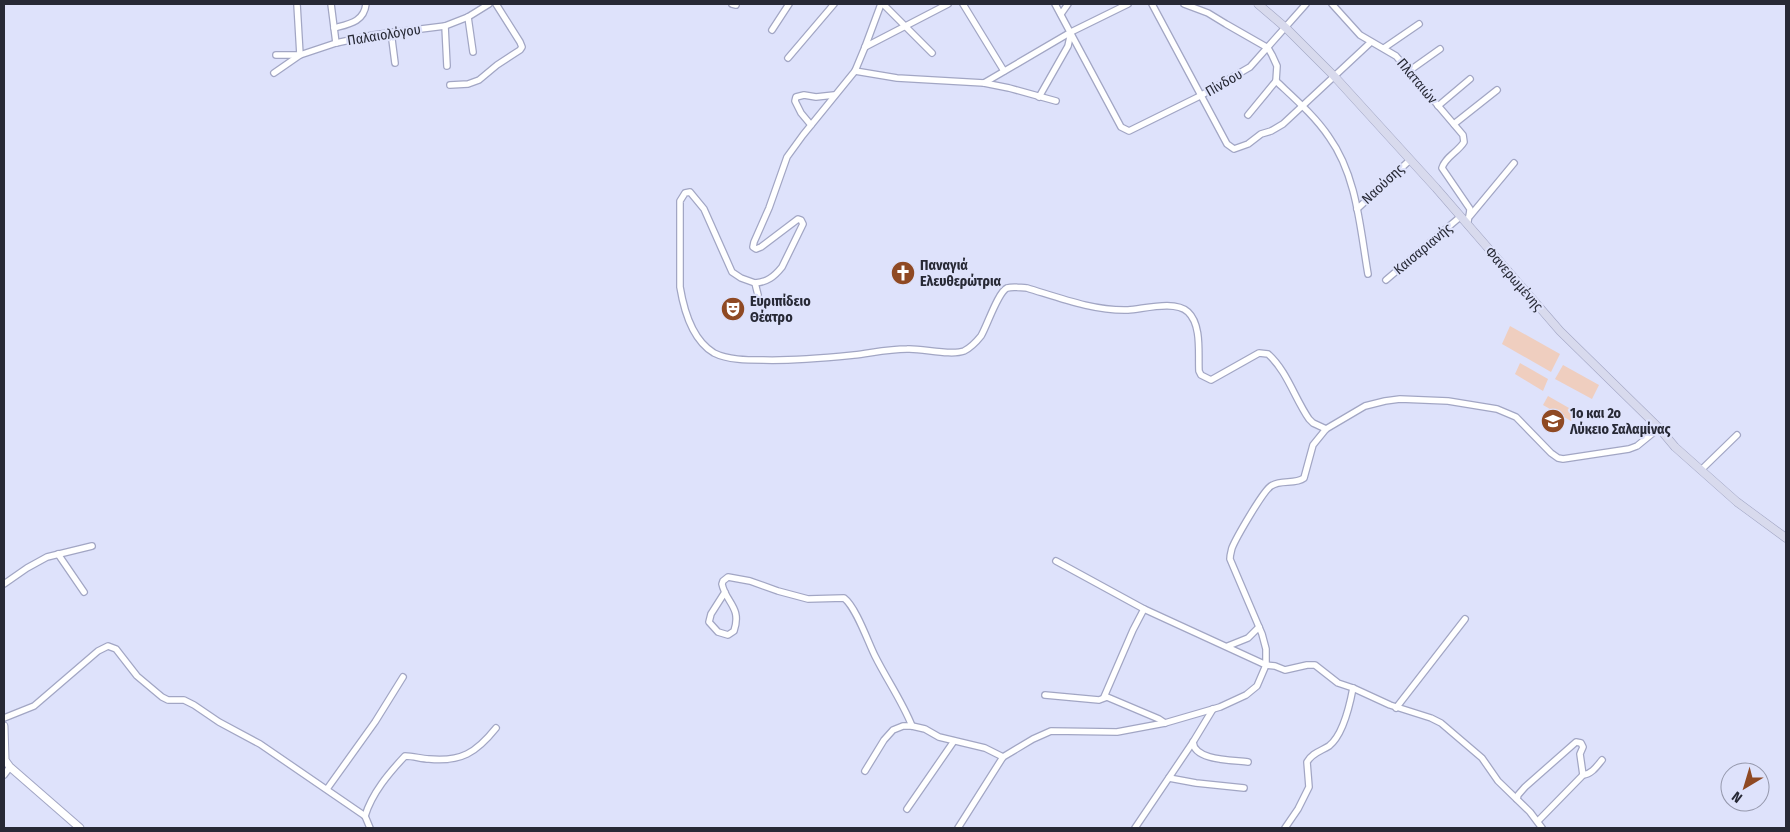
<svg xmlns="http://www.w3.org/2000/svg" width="1790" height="832" viewBox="0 0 1790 832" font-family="'Fira Sans Condensed',sans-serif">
  <rect width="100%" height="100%" fill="#dee2fb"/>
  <g fill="#efcebf">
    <path d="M1510,326l50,28 -9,18 -49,-28z"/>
    <path d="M1520,363l28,16 -5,12 -28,-17z"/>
    <path d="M1563,365l36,20 -7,14 -37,-20z"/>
    <path d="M1548,396l28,16 -5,9 -28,-16z"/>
  </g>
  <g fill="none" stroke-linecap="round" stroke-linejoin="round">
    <g stroke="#a2a6c4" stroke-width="8">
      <g id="minor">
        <path d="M331,4l5,39"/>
        <path d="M732,4l4,1"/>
        <path d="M883,4l49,49"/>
        <path d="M963,4l41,67"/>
        <path d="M1055,4l66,123 8,4 71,-35 50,-29 56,-63"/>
        <path d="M1152,4l75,140 7,5 14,-5 13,-10 10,-3 12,-7 88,-82"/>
        <path d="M1184,4l24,9 18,11 42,24 4,7 5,11 -1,15 -28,34"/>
        <path d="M1332,4l28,31 36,21 67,79 1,7c-6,10 -19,15 -22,26l28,41c0,6 -3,12 -2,16"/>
        <path d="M1061,14l7,-10"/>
        <path d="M468,17l5,35"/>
        <path d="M445,26l2,40"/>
        <path d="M334,28c15,-4 30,-6 32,-24"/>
        <path d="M772,30l17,-26"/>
        <path d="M391,32l4,31"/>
        <path d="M865,47l83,-43"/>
        <path d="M1384,48l35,-24"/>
        <path d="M276,55h24l36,-12 37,-8 72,-9 23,-9 21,-13"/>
        <path d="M788,58l46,-54"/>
        <path d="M855,71l42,7 87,5 87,-51 57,-28"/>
        <path d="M1409,71l31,-22"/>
        <path d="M274,73l26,-18 -3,-51"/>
        <path d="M1276,81c18,17 39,35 53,56 28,39 31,91 39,137"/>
        <path d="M984,83l25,5 47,13"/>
        <path d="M450,85l18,-1 11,-4 18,-15 23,-15 2,-3 -2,-5 -24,-38"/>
        <path d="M1039,97l29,-51 3,-14"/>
        <path d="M1438,106l32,-27"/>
        <path d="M1454,124l43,-34"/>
        <path d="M811,125l-10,-12 -6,-12 1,-4 8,-2 12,2 18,-2"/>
        <path d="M1357,209l53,-49"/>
        <path d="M1470,216l44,-53"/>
        <path d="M1386,280l74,-63"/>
        <path d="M755,283c12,-1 19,-6 27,-16l21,-43 -2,-4 -3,-1 -37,28 -5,2 -3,-2 1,-5 15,-34 18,-51 16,-22 52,-64 10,-24 16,-43"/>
        <path d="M758,295l-3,-12 -14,-5 -9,-6 -28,-63 -14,-17 -5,1 -5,8v86c4,24 12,53 34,66 14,7 33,7 49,7 30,1 60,-2 91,-5 17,-2 35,-6 53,-6 15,-1 43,7 57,2 6,-3 13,-10 17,-15 6,-10 17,-44 26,-48 7,-2 14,0 20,0 33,10 67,23 101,22 16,-1 47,-10 60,2 14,13 10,42 11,59l2,4 10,5 48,-27 9,1c19,17 27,45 41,65l4,4 13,6"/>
        <path d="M1701,470l36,-35"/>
        <path d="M58,554l26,38"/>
        <path d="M1056,561l88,48 122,56v-16l-4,-15 -32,-75c0,-4 1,-7 2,-11 4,-10 31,-57 39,-62 10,-7 24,-1 33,-8l9,-33 13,-16 39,-23 20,-5 15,-2 48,2 49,8 19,8 35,36 7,5 5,1 66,-10 8,-3 22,-18"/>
        <path d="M4,584l23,-16 20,-11 45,-11"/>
        <path d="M725,592l-14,22 -2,8 9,10 10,3 6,-4c8,-24 -8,-28 -12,-47l1,-3 5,-4 22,4 28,10 30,8 36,-1c12,9 24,44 31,58 12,24 27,45 37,70"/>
        <path d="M1228,646l20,-8 11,-11"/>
        <path d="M1045,695l54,5 8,-3 52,22 6,4"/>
        <path d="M1104,697l29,-67 11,-21"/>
        <path d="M1396,708l69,-89"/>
        <path d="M4,718l30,-12 64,-55 10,-5 8,3 21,27 25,21 6,3h16l10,5 25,17 41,22 105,72 5,12"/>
        <path d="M1193,742c1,19 41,18 55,20"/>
        <path d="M865,771l19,-31 9,-10 10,-4h9l13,3 14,8 46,11 18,9"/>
        <path d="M4,775l6,-8"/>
        <path d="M1169,778l27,5 48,5"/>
        <path d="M327,789l48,-67 28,-45"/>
        <path d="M1517,799l1,-4 7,-8 51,-45 5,1 2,4 -3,7 3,21"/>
        <path d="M907,809l47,-68"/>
        <path d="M365,816c7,-23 24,-43 40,-60 9,0 16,3 24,3 32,3 47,-6 67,-31"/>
        <path d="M1538,821l45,-46c9,-1 14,-9 19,-15"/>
        <path d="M958,828l45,-71 30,-18 18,-8 66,1 48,-9 55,-16 26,-12 11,-9 9,-21 9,1 10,4 22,-5h8l23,18 15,5 37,17 41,13 10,5 41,35 16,23 32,31 12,16"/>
        <path d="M1135,828l58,-86 20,-33"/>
        <path d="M1285,828l13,-19 11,-22 -2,-25c5,-9 14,-11 22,-16 14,-11 21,-42 24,-58"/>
      </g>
    </g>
    <g stroke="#a2a6c4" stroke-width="9">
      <path id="tertiary" d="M4,726l1,34 5,7 70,61"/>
    </g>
    <g stroke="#a2a6c4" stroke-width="9">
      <path id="secondary" d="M1258,4l28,24 48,48 102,112 124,143 99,97 16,19 62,55 49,36"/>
    </g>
    <use href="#minor" stroke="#fff" stroke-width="5.5"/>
    <use href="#tertiary" stroke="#fff" stroke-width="7"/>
    <use href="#secondary" stroke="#d8daed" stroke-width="8"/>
  </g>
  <defs>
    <g id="church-disc" transform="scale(1.25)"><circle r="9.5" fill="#8f4923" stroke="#dee2fb"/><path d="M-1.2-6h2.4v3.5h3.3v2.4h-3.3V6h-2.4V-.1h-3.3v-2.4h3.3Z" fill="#fff"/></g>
    <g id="theatre-disc" transform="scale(1.25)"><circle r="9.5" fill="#8f4923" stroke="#dee2fb"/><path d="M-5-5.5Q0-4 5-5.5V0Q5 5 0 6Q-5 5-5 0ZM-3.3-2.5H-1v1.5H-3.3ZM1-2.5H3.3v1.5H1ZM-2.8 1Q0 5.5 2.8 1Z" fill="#fff"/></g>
    <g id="school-disc" transform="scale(1.25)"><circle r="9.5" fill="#8f4923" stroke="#dee2fb"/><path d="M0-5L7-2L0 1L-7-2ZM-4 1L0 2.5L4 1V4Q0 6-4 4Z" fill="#fff"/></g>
  </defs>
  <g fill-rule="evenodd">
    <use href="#church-disc" x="903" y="273"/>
    <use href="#theatre-disc" x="733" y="309"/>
    <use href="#school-disc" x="1553" y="421"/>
  </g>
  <g text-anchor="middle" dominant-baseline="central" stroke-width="4.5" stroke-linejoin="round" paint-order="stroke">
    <g font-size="14" fill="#272935" stroke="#dee2fb">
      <text transform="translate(384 35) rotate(-9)">Παλαιολόγου</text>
      <text transform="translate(1417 81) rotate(50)">Πλαταιών</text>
      <text transform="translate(1224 83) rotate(-30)">Πίνδου</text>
      <text transform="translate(1383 184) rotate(-43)">Ναούσης</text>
      <text transform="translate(1423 249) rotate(-40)">Καισαριανής</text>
      <text transform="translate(1514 279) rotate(49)">Φανερωμένης</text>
    </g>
    <g font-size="14" font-weight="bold" fill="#272935" stroke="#dee2fb" text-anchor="start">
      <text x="920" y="265">Παναγιά<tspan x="920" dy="16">Ελευθερώτρια</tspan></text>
      <text x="750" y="301">Ευριπίδειο<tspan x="750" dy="16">Θέατρο</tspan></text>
      <text x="1570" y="413">1ο και 2ο<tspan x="1570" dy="16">Λύκειο Σαλαμίνας</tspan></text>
    </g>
  </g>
  <rect width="1790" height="832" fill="none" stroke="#272935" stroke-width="10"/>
  <g transform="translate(1745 787) rotate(218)"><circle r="24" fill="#dee2fb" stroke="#9598ac"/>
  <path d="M0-4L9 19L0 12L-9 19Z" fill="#8f4923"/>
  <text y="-8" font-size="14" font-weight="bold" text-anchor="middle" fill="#272935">N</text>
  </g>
</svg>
